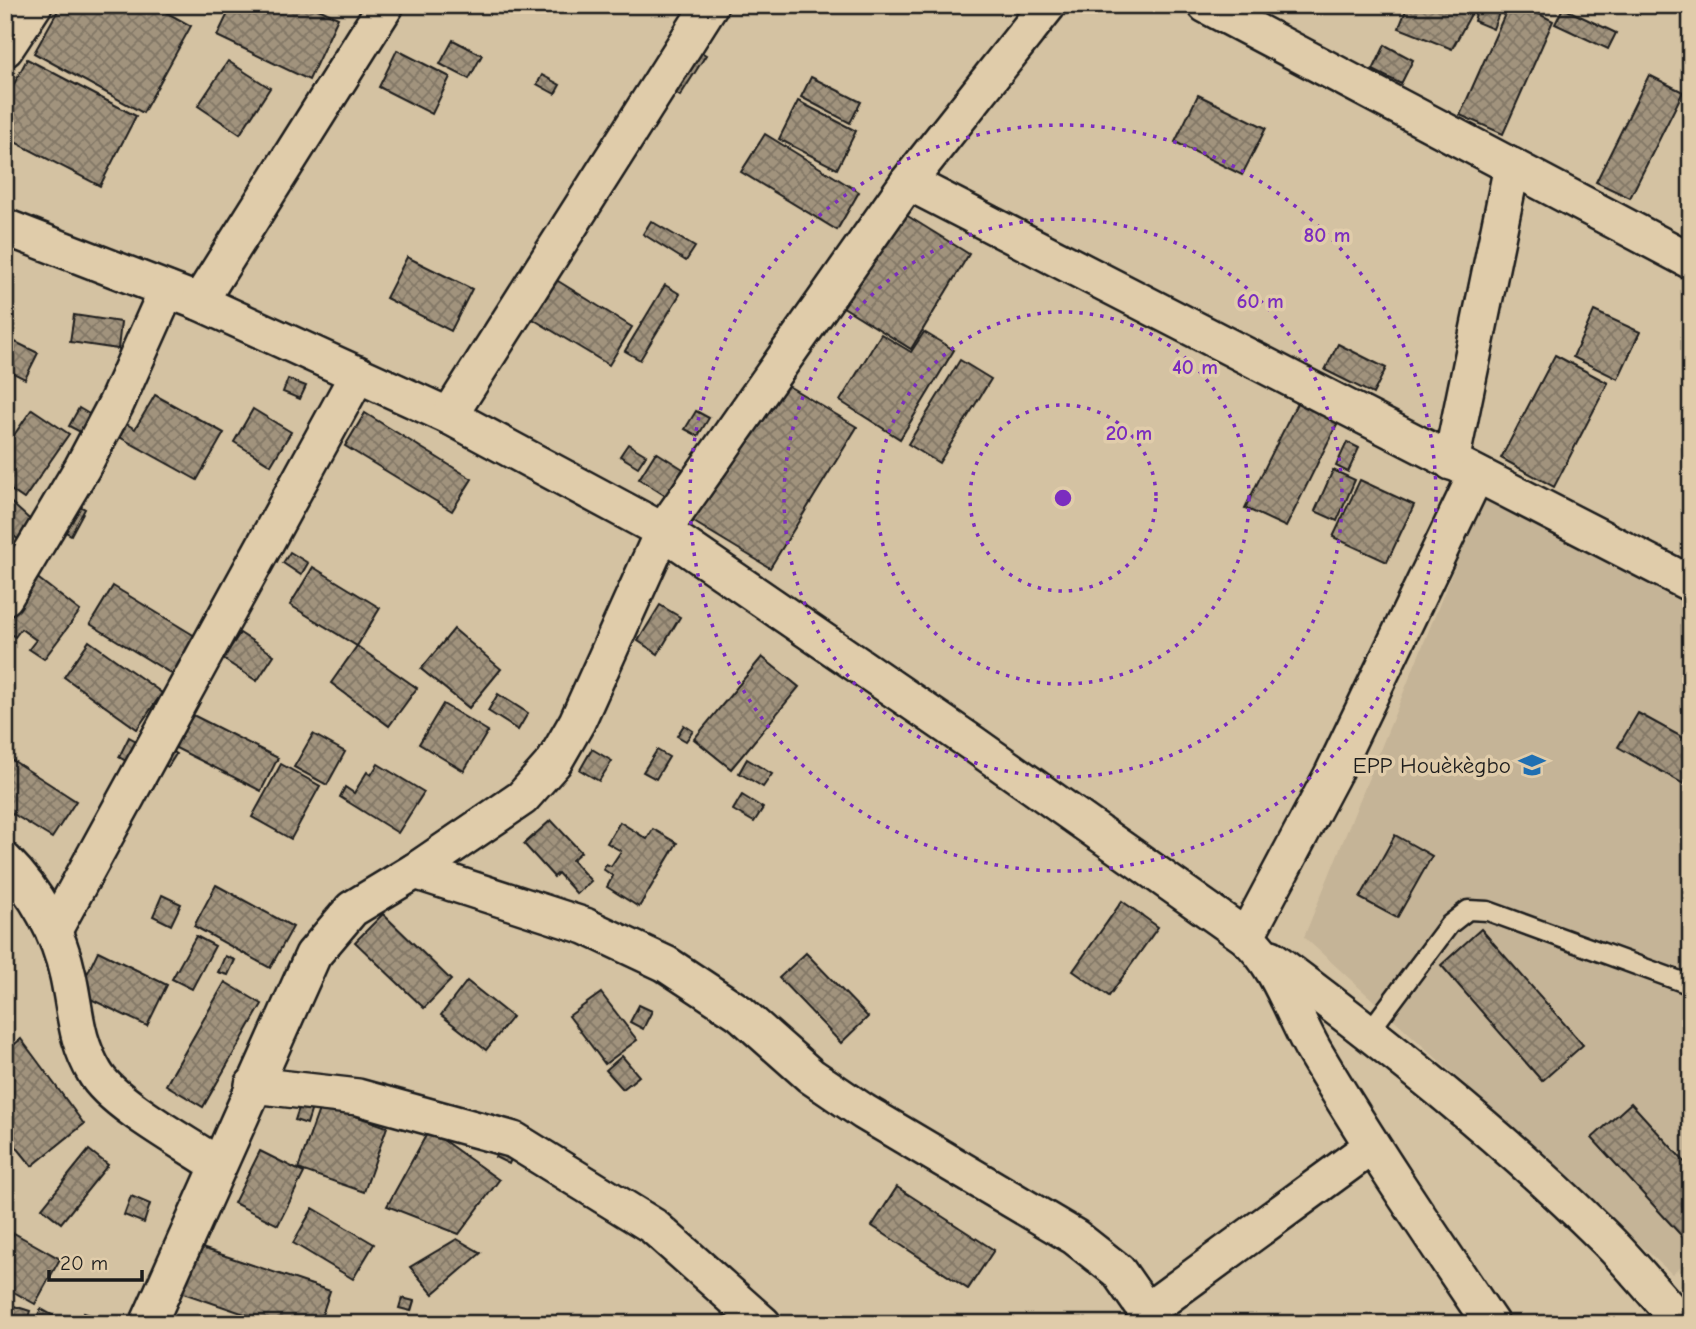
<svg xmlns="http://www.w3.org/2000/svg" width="1696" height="1329" viewBox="0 0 1696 1329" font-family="'Comic Neue',sans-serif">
  <defs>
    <pattern id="building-cross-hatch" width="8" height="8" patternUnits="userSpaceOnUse" patternTransform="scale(1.75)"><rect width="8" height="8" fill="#a1937d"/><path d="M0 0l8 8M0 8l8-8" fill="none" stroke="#827766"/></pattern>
  </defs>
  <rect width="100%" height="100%" fill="#d4c2a2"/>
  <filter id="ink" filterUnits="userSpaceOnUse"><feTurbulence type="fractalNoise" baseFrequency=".0143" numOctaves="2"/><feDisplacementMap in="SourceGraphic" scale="14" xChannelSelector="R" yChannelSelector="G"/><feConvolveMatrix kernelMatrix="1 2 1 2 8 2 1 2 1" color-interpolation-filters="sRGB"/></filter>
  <g filter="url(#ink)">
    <path fill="#c5b497" d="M1486,490l205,102v667l-19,15 -368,-337z"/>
    <g fill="url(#building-cross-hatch)" stroke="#1c1c1c" stroke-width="2">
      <path d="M61,5h92l38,21 -48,87 -109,-60z"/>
      <path d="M232,5h78l28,13 -29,62 -92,-44z"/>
      <path d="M1246,5h19l-3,8z"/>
      <path d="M1408,5h68l-24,44 -53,-21z"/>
      <path d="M1478,5h24l-9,24 -19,-8z"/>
      <path d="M1509,5h13l31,16 -50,113 -43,-19z"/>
      <path d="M1563,8l53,25 -8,16 -53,-25z"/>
      <path d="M453,40l29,15 -13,24 -29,-15z"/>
      <path d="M1385,45l28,15 -12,24 -28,-14z"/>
      <path d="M691,46l15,9 -26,41 -15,-9z"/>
      <path d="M397,50l53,27 -18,37 -53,-27z"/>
      <path d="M27,59l109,57 -36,70 -95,-49v-36z"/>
      <path d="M228,61l42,27 -30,46 -42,-28z"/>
      <path d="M542,75l18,10 -5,9 -18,-10z"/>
      <path d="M1649,75l34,17 -53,106 -34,-16z"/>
      <path d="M811,77l50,25 -11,21 -49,-26z"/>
      <path d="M1198,95l68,33 -24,47 -67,-33z"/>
      <path d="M798,101l58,30 -19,38 -58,-30z"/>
      <path d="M765,134l94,58 -22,38 -96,-58z"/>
      <path d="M898,210l71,44 -58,95 -71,-44z"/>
      <path d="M651,221l44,26 -9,14 -43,-27z"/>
      <path d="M407,257l65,32 -21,42 -65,-33z"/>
      <path d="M550,276l82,51 -23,38 -83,-50z"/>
      <path d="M665,285l15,9 -40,66 -15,-9z"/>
      <path d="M1594,311l46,21 -22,47 -45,-22z"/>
      <path d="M74,315l47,7 -3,27 -48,-7z"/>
      <path d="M924,332l30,18 -54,89 -60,-38 41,-67 30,18z"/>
      <path d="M5,337l33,16 -13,26 -20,-10z"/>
      <path d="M1338,344l48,24 -13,26 -48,-24z"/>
      <path d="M1555,355l53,28 -54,104 -53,-29z"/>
      <path d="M960,360l31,19 -52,84 -31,-19z"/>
      <path d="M775,378l82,49 -87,141 -81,-49z"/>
      <path d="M288,379l18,7 -6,13 -17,-7z"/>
      <path d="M155,395l69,38 -27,47 -81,-45 7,-13 12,7z"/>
      <path d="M1299,399l40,21 -53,107 -41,-19z"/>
      <path d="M79,408l17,10 -10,17 -17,-9z"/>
      <path d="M32,409l37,25 -45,65 -19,-13v-38z"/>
      <path d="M253,409l38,23 -20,33 -37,-23z"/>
      <path d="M696,411l13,7 -11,18 -13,-7z"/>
      <path d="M365,413l107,66 -20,32 -107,-65z"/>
      <path d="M1347,442l12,6 -11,24 -12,-6z"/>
      <path d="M628,444l18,11 -8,12 -18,-11z"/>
      <path d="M656,452l27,17 -17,27 -27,-17z"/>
      <path d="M1333,470l22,10 -18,41 -22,-10z"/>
      <path d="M1360,480l54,25 -27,57 -54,-25z"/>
      <path d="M5,497l32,29 -15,17 -17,-15z"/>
      <path d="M67,499l18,10 -14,26 -18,-10z"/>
      <path d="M290,552l18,11 -7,12 -18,-12z"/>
      <path d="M313,567l67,41 -23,38 -67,-41z"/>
      <path d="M35,576l45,35 -36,48 -15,-10 7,-9 -15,-11 -6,8 -10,-7v-15z"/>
      <path d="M113,586l82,50 -23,38 -82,-50z"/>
      <path d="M660,605l20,12 -22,37 -20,-13z"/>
      <path d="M454,629l47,40 -32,39 -48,-39z"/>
      <path d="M240,633l34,22 -17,26 -34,-22z"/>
      <path d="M89,641l73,52 -25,36 -73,-52z"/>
      <path d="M357,646l60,42 -28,38 -58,-43z"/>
      <path d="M762,657l37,30 -68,82 -37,-30z"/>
      <path d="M498,694l30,19 -10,17 -30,-19z"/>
      <path d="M443,704l45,27 -24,40 -45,-27z"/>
      <path d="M187,712l91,46 -17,33 -91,-46z"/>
      <path d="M1638,713l53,29v46l-73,-41z"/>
      <path d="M684,725l9,6 -7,10 -9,-5z"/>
      <path d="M313,734l32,18 -18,33 -33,-18z"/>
      <path d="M129,737l9,5 -10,20 -9,-5z"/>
      <path d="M165,747l11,7 -8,13 -12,-7z"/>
      <path d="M592,749l20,12 -13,20 -19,-11z"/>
      <path d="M657,750l12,7 -13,22 -13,-7z"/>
      <path d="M6,756l70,45 -24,37 -47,-29z"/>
      <path d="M747,759l25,15 -9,13 -24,-14z"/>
      <path d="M281,764l39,22 -29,53 -39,-22z"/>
      <path d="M378,764l46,28 -26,41 -58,-36 5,-10 9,6 13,-21 4,3z"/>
      <path d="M742,795l21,13 -9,14 -21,-12z"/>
      <path d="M551,820l30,32 -9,8 19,21 -14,13 -19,-21 -4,4 -30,-33z"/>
      <path d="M620,822l27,17 6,-10 24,14 -38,64 -32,-20 6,-11 -10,-7 3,-5 5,2 10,-15 -14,-8z"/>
      <path d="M1395,835l37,21 -35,62 -37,-20z"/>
      <path d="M216,885l77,42 -23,41 -76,-42z"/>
      <path d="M162,895l19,9 -10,21 -18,-9z"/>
      <path d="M1122,901l36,26 -49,69 -36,-25z"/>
      <path d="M383,914l68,66 -27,28 -69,-66z"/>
      <path d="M1481,929l102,116 -41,36 -101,-116z"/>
      <path d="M196,936l19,10 -23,43 -20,-10z"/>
      <path d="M98,951l69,34 -20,41 -69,-33z"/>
      <path d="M806,953l62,64 -27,26 -62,-65z"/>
      <path d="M225,956l10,4 -7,15 -10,-3z"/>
      <path d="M467,981l45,36 -26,33 -45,-35z"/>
      <path d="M225,982l37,22 -59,103 -37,-22z"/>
      <path d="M601,993l36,47 -32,24 -36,-48z"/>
      <path d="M639,1005l13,6 -9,18 -13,-7z"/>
      <path d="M21,1039l63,85 -52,42 -27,-33v-81z"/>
      <path d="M622,1056l17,20 -16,13 -17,-19z"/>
      <path d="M1631,1103l60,66v72l-3,2 -96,-105z"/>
      <path d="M321,1104l66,23 -23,65 -66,-23z"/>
      <path d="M300,1105l12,3 -5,16 -12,-4z"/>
      <path d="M429,1130l70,50 -40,54 -72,-28z"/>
      <path d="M503,1140l14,6 -8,18 -14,-7z"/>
      <path d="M89,1150l19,15 -47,58 -19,-15z"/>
      <path d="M260,1151l44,22 -26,52 -44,-22z"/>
      <path d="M897,1187l97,63 -26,39 -96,-63z"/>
      <path d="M131,1196l19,8 -6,19 -20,-8z"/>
      <path d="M313,1208l61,36 -21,35 -60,-36z"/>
      <path d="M14,1233l46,26 -25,45 -30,-17v-38z"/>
      <path d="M457,1239l24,14 -48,41 -23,-27z"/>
      <path d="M190,1244l140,47 -11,33h-45l-100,-34z"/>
      <path d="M402,1298l12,3 -3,10 -12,-3z"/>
      <path d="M14,1306l16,5 -4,13h-18z"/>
      <path d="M41,1309l22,12 -2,3h-28z"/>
      <path d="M84,1313l27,9 -1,2h-30z"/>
    </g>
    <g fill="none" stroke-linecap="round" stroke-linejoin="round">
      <g stroke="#1c1c1c" stroke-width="23">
        <path id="lane" d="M1369,1032l80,-107 19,-15 20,1 203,74"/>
      </g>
      <g stroke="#1c1c1c" stroke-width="40">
        <g id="street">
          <path d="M1206,5l485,256"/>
          <path d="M5,49l29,-44"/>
          <path d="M908,182l783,402"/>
          <path d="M5,227l194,75 250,114 214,115 309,212 274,194c33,29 46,76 68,114 55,93 116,183 177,273"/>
          <path d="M199,302l187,-297"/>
          <path d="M449,416l261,-411"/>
          <path d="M1451,462l61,-296"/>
          <path d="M5,597l77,-129 34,-64 51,-114"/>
          <path d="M5,861c31,31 54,72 63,115 8,37 7,63 27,97 17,30 92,71 123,92"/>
          <path d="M415,871l170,55 81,38 74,49 71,63 53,36 211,125 43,34 37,53"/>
          <path d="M54,930l304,-556"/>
          <path d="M1246,937l87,-164 143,-298"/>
          <path d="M1271,958c115,86 227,175 330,276 24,23 46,50 68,75"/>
          <path d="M253,1085l105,12 156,43 139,86 110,98"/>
          <path d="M1147,1311l225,-165"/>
          <path d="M148,1324l165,-369 39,-46 63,-38 107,-73 32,-36 23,-40 86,-191 245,-349 140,-177"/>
        </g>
      </g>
      <use href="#lane" stroke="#e0ccaa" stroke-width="18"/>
      <use href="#street" stroke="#e0ccaa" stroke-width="35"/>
    </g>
  </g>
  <g fill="none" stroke="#7b2cbf" stroke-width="3.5" stroke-dasharray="3.5 7">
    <circle cx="1063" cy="498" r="93"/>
    <circle cx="1063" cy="498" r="186"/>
    <circle cx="1063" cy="498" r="279"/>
    <circle cx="1063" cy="498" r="373"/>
  </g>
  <defs>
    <g id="school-bare" transform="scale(2.1)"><path d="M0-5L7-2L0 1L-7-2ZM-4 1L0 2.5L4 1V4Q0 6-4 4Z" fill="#1f6fb2" stroke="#e0ccaa" stroke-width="2.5" paint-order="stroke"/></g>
  </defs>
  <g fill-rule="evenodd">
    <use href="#school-bare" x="1532" y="765"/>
  </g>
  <g text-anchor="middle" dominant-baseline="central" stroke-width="7" stroke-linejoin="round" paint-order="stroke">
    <g font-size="23" fill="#1c1c1c" stroke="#e0ccaa" text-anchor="end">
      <text x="1511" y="765">EPP Houèkègbo</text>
    </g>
  </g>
  <circle cx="1063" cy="498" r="10" fill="#7b2cbf" stroke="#e0ccaa" stroke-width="3.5"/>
  <g font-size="21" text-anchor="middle" font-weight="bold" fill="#7b2cbf" stroke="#e0ccaa" stroke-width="7" stroke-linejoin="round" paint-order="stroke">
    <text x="1327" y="242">80 m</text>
    <text x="1260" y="308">60 m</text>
    <text x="1195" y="374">40 m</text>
    <text x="1129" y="440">20 m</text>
  </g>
  <rect width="1696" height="1329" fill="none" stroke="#e0ccaa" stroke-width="28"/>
  <rect x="14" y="14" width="1668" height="1301" fill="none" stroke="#1c1c1c" stroke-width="2.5" filter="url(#ink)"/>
  <path d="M49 1270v10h93v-10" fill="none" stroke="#1c1c1c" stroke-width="3.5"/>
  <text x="60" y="1270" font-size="21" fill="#1c1c1c" stroke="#e0ccaa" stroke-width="5" paint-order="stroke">20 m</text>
</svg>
